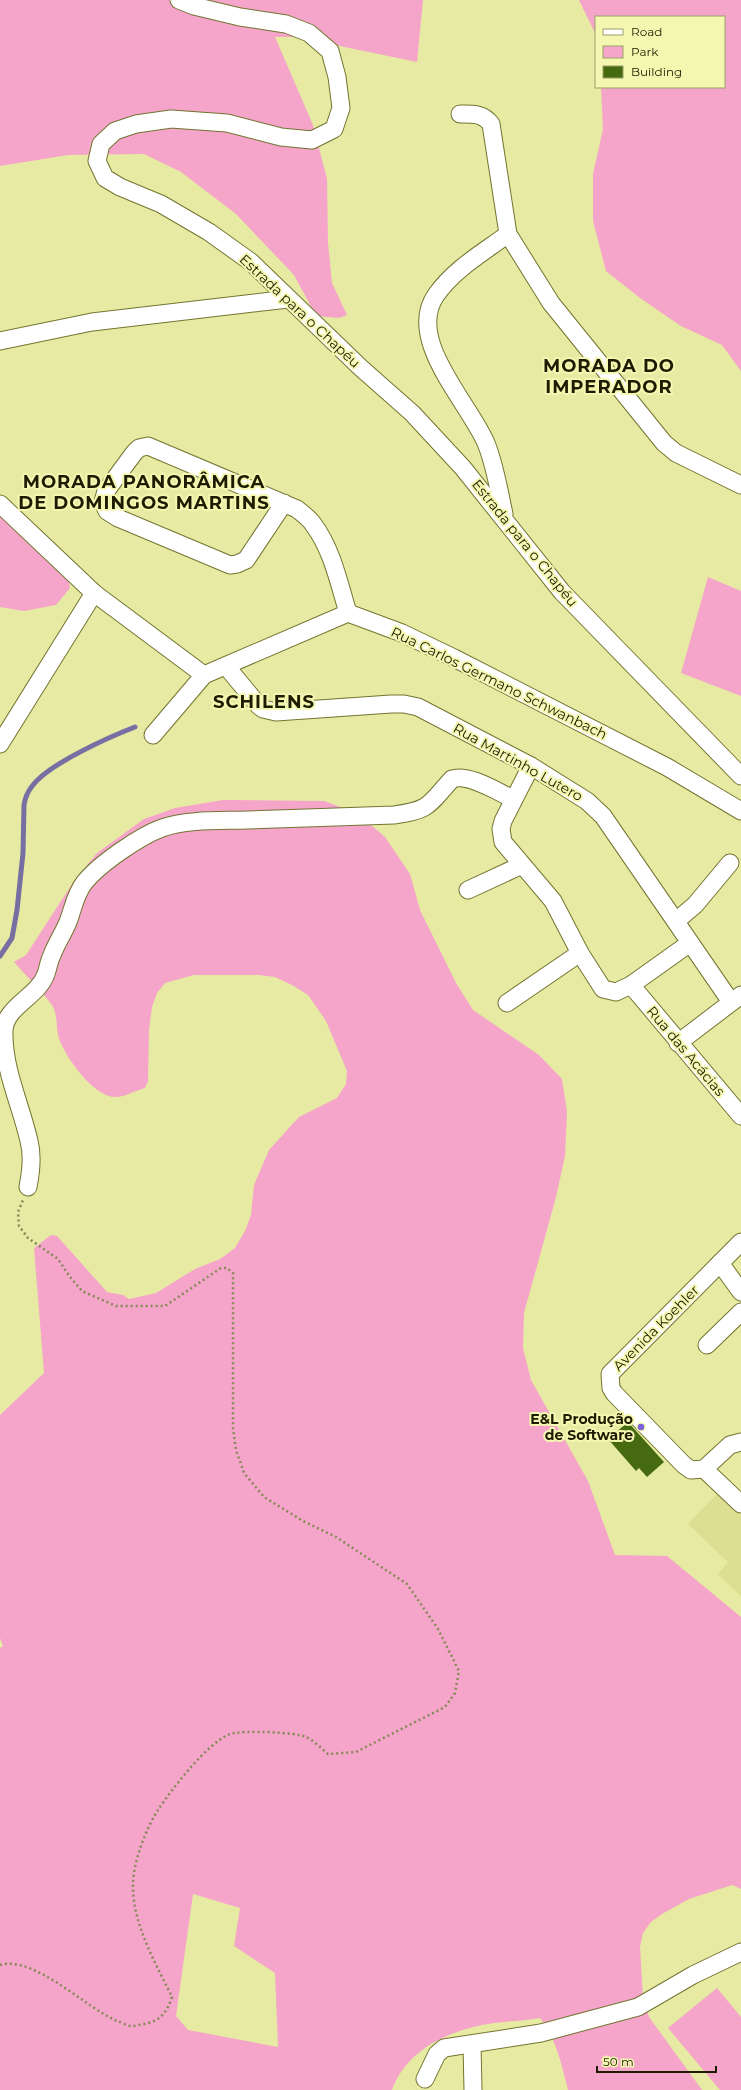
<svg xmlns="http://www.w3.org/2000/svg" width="741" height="2090" viewBox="0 0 741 2090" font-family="Montserrat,sans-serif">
  <rect width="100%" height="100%" fill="#e7eaa3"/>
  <path fill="#dcdf91" d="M718,1493l23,22v81l-23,-22 10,-12 -40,-38z"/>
  <g fill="#f5a5ca" fill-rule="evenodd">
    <path d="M0,0h423l-6,62 -121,-25h-21l38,88 14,54 1,64 4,40 15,32 -8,3 -23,-2 -22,-41 -58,-61 -55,-42 -37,-18 -76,1 -68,11z"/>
    <path d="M579,0h162v371l-19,-26 -41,-19 -41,-28 -34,-27 -13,-50v-47l10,-45 -2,-42h123v-70h-128v18z"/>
    <path d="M0,503l64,51 6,34 -14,17 -32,6 -24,-4z"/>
    <path d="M708,577l33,14v105l-60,-23z"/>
    <path d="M223,800l101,1 33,12 28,24 25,37 10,36 36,73 17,27 66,45 23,24 5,33 -2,44 -9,41 -32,116 -1,35 8,32 57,101 27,74 52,1 74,61v272l-9,-4 -43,14 -27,15 -11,8 -8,11 -3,14 3,50 6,20 53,73h-134c-6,-23 -12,-53 -28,-72 -16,3 -30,3 -46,5 -42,6 -87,25 -102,67h-392v-442l3,-2 -3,-8v-223l44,-42 -10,-125 17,-13 6,1 50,56 16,3 6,4 27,-6 39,-24 25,-10 15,-11 10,-17 6,-16 3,-30 15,-35 30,-33 38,-19 9,-14 1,-13 -21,-50 -18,-26 -16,-10 -17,-8 -16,-2h-65l-29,8 -8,10 -5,14 -3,23 -1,51 -3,7c-11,3 -21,10 -32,9 -21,-3 -46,-38 -53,-56 -5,-11 -1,-24 -8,-36 -11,-15 -26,-29 -38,-43l12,-7 48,-74 23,-28 47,-34 31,-11zM193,1894l47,14 -6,38 41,27 3,74 -90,-17 -12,-14z"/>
    <path d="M717,1988l24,29v73h-21l-52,-62z"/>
  </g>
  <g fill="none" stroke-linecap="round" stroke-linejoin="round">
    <path stroke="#776ea1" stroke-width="5" d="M0,956l12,-18 5,-28 6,-57 1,-48c1,-7 4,-14 9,-20 16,-21 76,-48 102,-58"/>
  </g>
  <path fill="#466a0f" d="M628,1422l36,40 -17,15 -8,-9 -3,3 -28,-32z"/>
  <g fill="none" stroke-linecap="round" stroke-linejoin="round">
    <g stroke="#737430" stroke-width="19">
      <g id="minor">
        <path d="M179,0l15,6 46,11 46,7 23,9 21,18 7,26 4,31 -7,21 -22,11 -31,-3 -54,-14 -56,-4 -35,5 -21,7 -14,13 -4,17 8,17 15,9 41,17 48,28 42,30 110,106 51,45 51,55 99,124 179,184"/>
        <path d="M460,114c12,0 23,-1 31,10l17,110 43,69 113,140 12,10 65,32"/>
        <path d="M0,341l92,-19 196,-23"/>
        <path d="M284,503l-38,57 -9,4 -7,1 -112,-47 -11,-7 -4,-9 3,-11 28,-38 5,-5 9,-2 149,63c6,5 12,9 16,15 19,25 26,59 35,89"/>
        <path d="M0,504l94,89 110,82 144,-62 54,20 52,25 213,109 74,44"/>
        <path d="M504,514c-5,-23 -9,-49 -18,-71 -17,-40 -81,-104 -50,-148 18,-26 48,-43 72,-61"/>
        <path d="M226,666l33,40 4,3 13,3 115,-8h13l14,3 113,59 56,35 16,15 128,186"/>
        <path d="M153,735l51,-60"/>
        <path d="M0,744l94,-151"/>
        <path d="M531,766l-28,55 -2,8 2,13 50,59 27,52 23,36 13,3 15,-7 59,-42"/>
        <path d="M468,890l54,-25"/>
        <path d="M676,921l19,-16 35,-42"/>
        <path d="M631,985l110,131"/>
        <path d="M507,1003l73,-50"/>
        <path d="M678,1043l63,-48"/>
        <path d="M28,1187c3,-15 5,-31 1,-46 -8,-36 -26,-72 -25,-110 1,-25 34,-34 42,-57 2,-6 3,-13 6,-19 4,-11 11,-21 16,-33 5,-13 7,-27 16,-39 15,-19 56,-47 78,-55 26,-9 59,-7 86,-8 49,-2 97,-3 146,-5 37,-5 34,-10 58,-36 16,-6 46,13 61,20"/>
        <path d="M741,1242l-131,132 1,14 3,5 70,72 7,5 13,-1 26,-24 11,-3"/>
        <path d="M720,1263l21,29"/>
        <path d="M707,1345l34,-33"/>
        <path d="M704,1469l37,35"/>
        <path d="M472,2044l1,46"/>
        <path d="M425,2079l12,-25 7,-6 97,-15 97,-26 55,-32 48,-23"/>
      </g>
    </g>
    <path stroke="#868856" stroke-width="2.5" stroke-dasharray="2 3" stroke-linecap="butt" d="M0,1965c34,-10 86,43 117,56 4,1 10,5 14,5 4,0 8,-1 12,-2 17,-2 24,-12 29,-27 -17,-35 -40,-74 -39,-113 0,-21 13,-56 25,-74 14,-21 49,-67 72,-76 12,-4 65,-2 76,3 7,3 15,11 22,17l28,-2 89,-45 10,-14 4,-22 -21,-42 -31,-45 -71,-47 -33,-16 -39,-24 -20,-24 -8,-23 -3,-22v-155l-6,-5h-6l-56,38h-49l-34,-15 -12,-14 -12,-18 -30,-21 -9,-12 -1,-14 5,-12"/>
    <use href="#minor" stroke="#fff" stroke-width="17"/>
  </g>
  <circle fill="#7d61dc" stroke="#f4f7b0" stroke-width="1.5" cx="641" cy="1427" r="4"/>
  <g text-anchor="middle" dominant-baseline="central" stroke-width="4" stroke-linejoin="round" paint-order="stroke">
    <g font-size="14" fill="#1b1c01" stroke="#f4f7b0">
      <text transform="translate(300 311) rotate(43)">Estrada para o Chapéu</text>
      <text transform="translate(525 543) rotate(51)">Estrada para o Chapéu</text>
      <text transform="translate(499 683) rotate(26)">Rua Carlos Germano Schwanbach</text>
      <text transform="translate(518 762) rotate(29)">Rua Martinho Lutero</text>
      <text transform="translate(686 1051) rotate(50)">Rua das Acácias</text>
      <text transform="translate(656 1328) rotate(-45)">Avenida Koehler</text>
    </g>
    <g font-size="14" font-weight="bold" fill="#1b1c01" stroke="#f4f7b0" text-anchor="end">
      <text x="633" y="1419">E&amp;L Produção<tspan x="633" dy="16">de Software</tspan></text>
    </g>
    <g font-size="18" font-weight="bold" letter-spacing="1" fill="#1b1c01" stroke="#f4f7b0">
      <text x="609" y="366">MORADA DO<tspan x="609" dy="21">IMPERADOR</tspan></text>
      <text x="144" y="482">MORADA PANORÂMICA<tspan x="144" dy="21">DE DOMINGOS MARTINS</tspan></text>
      <text x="264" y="702">SCHILENS</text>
    </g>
  </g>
  <rect x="595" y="16" width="130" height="72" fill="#f4f7b0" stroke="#9d9f6a"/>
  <rect x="603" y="29" width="20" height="6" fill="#ffffff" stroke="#9d9f6a"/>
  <text x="631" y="36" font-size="12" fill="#1b1c01">Road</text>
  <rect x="603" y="46" width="20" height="12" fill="#f5a5ca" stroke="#9d9f6a"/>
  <text x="631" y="56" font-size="12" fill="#1b1c01">Park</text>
  <rect x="603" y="66" width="20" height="12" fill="#466a0f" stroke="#9d9f6a"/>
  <text x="631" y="76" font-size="12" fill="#1b1c01">Building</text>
  <path d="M597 2066v6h119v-6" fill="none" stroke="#1b1c01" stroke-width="2"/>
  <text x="603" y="2066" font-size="12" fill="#1b1c01" stroke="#f4f7b0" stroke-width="3" paint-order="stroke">50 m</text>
</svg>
